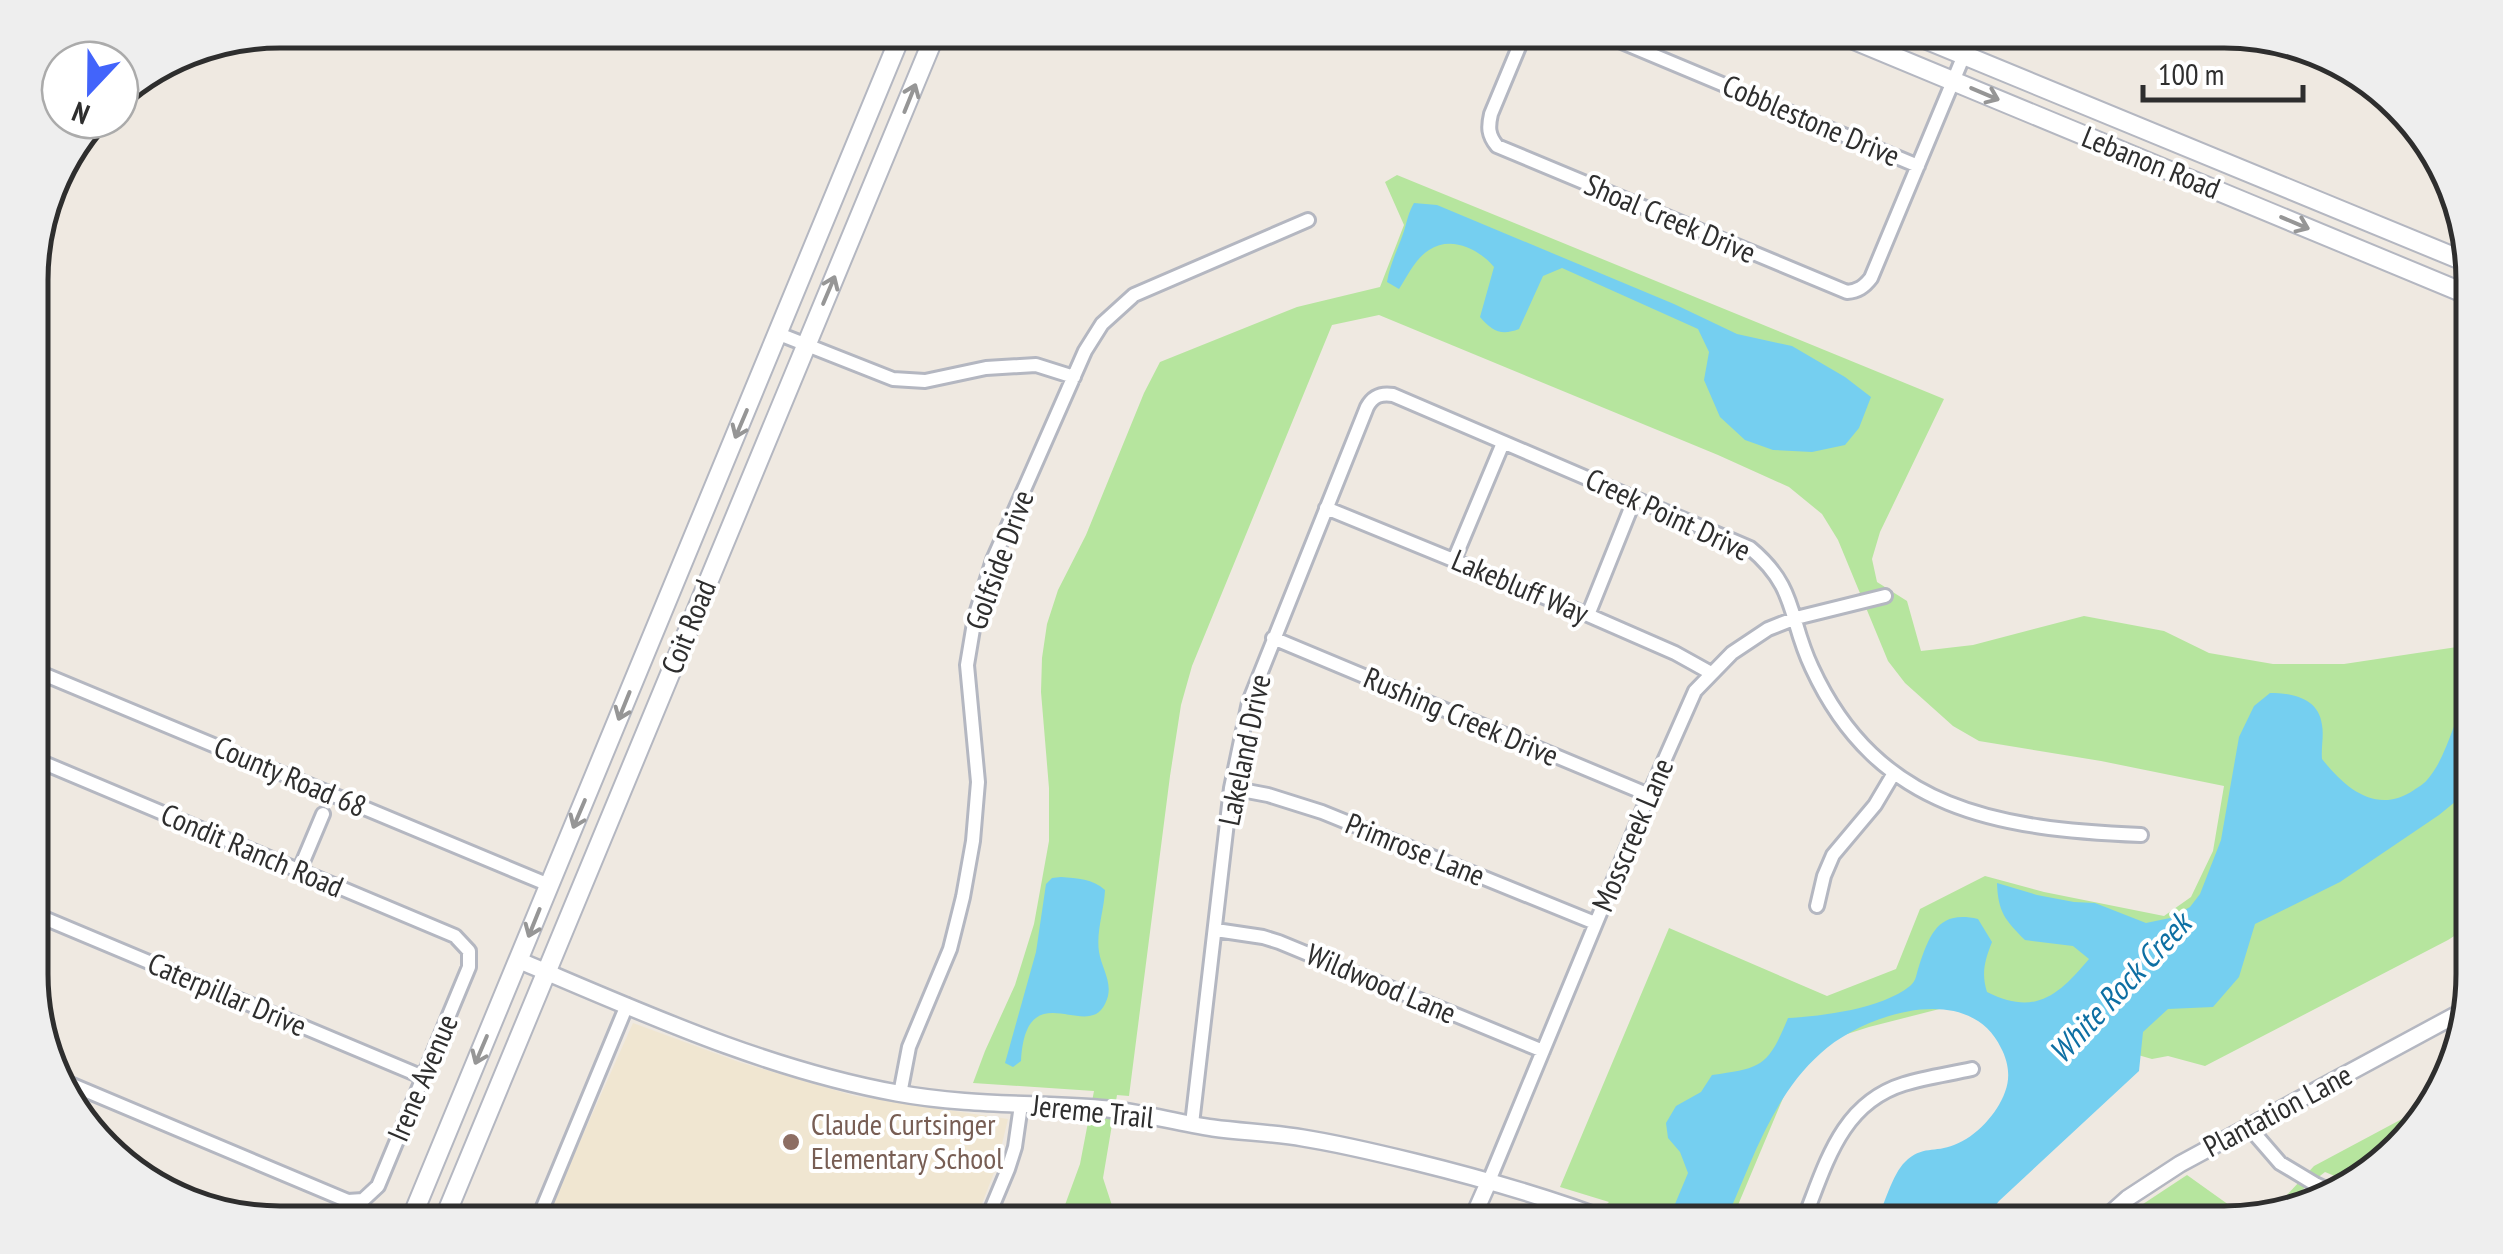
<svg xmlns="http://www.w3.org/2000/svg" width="2503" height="1254" font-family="'PT Sans Narrow',sans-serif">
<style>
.education{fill:#f0e6d1}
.green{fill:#b6e59e}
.water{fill:#75cff0}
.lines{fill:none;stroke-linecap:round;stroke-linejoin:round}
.minor-casing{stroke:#b4b7c1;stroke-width:18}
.tertiary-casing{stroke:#b4b7c1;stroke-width:20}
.secondary-casing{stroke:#b4b7c1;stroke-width:22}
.minor{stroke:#fff;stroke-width:12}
.tertiary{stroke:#fff;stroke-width:15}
.secondary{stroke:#fff;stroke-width:18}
.oneway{stroke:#969696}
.education-dot{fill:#8d6e63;stroke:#fff;stroke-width:4}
.labels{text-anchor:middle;stroke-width:8;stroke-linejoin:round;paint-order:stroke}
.street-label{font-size:30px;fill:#2e2e2e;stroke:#fff}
.education-label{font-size:30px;fill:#785e54;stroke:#fff;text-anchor:start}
.water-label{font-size:32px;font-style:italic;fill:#0d6fa3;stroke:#fff}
.rim{fill:none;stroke:#2e2e2e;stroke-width:5}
</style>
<rect width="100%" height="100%" fill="#efe9e1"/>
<path class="education" d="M633,1023l106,39 116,34 153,23 -11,46 -23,59h-431z"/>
<path class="green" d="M1397,175l547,224 -64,133 -8,27 5,23 30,19 14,50 52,-6 111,-29 80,15 45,22 64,11h71l113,-17 15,-4 1,281 -25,16 -243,126 -37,-10 -16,3 -193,-55 -90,23 -53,17 -27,40 -59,140h-69l-40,-16 -19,16h-15l22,-22 -49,-15 109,-259 158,68 69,-27 24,-60 65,-33 59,16 120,24 27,-19 22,-46 11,-65 -123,-25 -122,-20 -26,-15 -48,-43 -17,-22 -50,-121 -16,-26 -33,-27 -71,-32 -339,-140 -47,10 -140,341 -11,39 -11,71 -41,320 -12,-1 -14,83 15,46h-60l22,-60 14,-73 -121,-8 12,-32 30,-66 19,-61 15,-83v-53l-8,-96 1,-34 5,-34 11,-34 28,-55 58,-142 16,-31 137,-55 83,-20 24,-62 -19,-43z
M2430,1104l-67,78 -9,2 -29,-12 -23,18 -7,15 -25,8 44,-47z
M2187,1175l63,45 -11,3 -118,1 22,-20z"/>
<path class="water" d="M1414,203l23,2 237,99 63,30 55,12 53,31 26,20 -12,31 -14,17 -33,7 -39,-2 -28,-10 -25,-23 -16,-37 5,-28 -11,-23 -136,-61 -19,8 -24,53c-18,7 -27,2 -39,-12l14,-50c-15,-18 -43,-32 -65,-17 -13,8 -21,25 -30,39l-12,-7c3,-18 10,-31 16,-48 4,-12 5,-21 11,-31z
M2270,693c22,0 49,5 52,32 2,11 -1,23 0,34 24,30 55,56 92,31 3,-2 11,-7 13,-10 21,-24 25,-59 42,-85l3,1v92l-33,27 -99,67 -85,42 -16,53 -26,30 -45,2 -25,23 -4,39 -140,130 -18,23h-105c7,-17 17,-51 29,-62 17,-17 30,-9 49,-17 22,-8 43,-31 51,-53 6,-15 3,-31 -4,-44 -32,-68 -138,-34 -180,5 -50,44 -70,112 -97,171h-31l-23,-8 18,-43 -8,-21 -12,-14 -2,-15 10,-17 25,-14 11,-17c51,-7 56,-9 76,-57 35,-2 93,-9 122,-32 7,-6 6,-12 9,-20 11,-33 20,-56 59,-47l14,23c-7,18 -11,31 -5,50 48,24 71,4 102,-33l-16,-13 -48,-6c-20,-20 -27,-28 -28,-57l40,12 37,7 21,1 51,20 24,-5 20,-11 10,-13 21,-54 18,-103 15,-31z
M1061,877c16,1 32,2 44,13 -1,21 -9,41 -6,62 3,18 16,33 6,52 -18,38 -79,-32 -84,57l-8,6 -8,-4 31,-111 10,-68 6,-6z"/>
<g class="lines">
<defs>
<path id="minor" d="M1526,30l-35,84c-3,13 -3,21 6,32l350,146c11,-1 17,-5 24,-14l93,-223
M1593,30l325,136
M779,334l114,45 32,2 61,-13 50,-3 38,12
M1326,508l262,107 87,38 36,20
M1454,560l49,-117
M1588,615l47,-117
M1273,638l376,157
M31,669l518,216
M32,758l423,178 14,15v16l-91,219 -15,14 -15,1 -285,-120
M1231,788l37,7 54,17 273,111
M299,871l24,-57
M1817,906l7,-30 9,-21 42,-50 19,-32
M32,913l391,164
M1216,930l47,7 16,5 264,109
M900,1094l9,-47 41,-98 13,-52 10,-56 5,-59 -11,-117 8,-48 18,-57 92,-209 17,-27 32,-29 174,-75
M1192,1124l39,-336 18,-86 118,-295c6,-11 14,-14 26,-12l357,153c48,40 38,70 62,120 66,143 187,161 329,167
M2248,1126l32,37 35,21 17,8
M1489,1181l160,-386 46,-104 37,-38 36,-24 28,-11 89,-22
M536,1224l91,-219
M985,1224l23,-55 7,-22 6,-42
M1802,1224c23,-56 37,-120 102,-140 22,-7 46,-10 68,-15"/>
<path id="tertiary" d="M518,960c123,52 247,109 379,133 70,13 141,10 211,16 36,4 70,14 105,19 30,4 60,5 90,10 38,6 75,15 112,24 69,17 136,36 203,62
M1470,1224l19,-43
M2099,1224l29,-26 52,-34 285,-154"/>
<path id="secondary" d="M1830,30l641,266
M1903,30l568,234
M409,1224l494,-1194
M442,1224l495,-1194"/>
</defs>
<use href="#minor" class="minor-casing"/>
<use href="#tertiary" class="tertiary-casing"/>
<use href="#secondary" class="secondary-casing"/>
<use href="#minor" class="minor"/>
<use href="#tertiary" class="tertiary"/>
<use href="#secondary" class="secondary"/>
</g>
<defs><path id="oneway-shaft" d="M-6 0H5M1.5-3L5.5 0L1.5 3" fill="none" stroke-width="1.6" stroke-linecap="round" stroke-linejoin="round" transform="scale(2.5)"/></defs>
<g class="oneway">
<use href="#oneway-shaft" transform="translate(1985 94) rotate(23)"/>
<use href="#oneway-shaft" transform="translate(910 98) rotate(-68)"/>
<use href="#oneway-shaft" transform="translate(2295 223) rotate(23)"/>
<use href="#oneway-shaft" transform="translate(829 290) rotate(-67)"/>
<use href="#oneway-shaft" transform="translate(741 424) rotate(113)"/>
<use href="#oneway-shaft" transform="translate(624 706) rotate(112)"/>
<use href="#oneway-shaft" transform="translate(579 814) rotate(113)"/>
<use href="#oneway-shaft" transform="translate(534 923) rotate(112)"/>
<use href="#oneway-shaft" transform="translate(481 1050) rotate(113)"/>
</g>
<circle class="education-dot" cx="791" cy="1142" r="10"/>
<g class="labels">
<g class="street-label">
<text transform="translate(1811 121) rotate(23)" y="10">Cobblestone Drive</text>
<text transform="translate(2151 163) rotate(22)" y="10">Lebanon Road</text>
<text transform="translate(1670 219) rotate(23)" y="10">Shoal Creek Drive</text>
<text transform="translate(1668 515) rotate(25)" y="10">Creek Point Drive</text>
<text transform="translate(1000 560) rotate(-70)" y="10">Golfside Drive</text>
<text transform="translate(1520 587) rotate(23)" y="10">Lakebluff Way</text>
<text transform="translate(689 627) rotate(-68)" y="10">Coit Road</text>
<text transform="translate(1461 717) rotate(23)" y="10">Rushing Creek Drive</text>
<text transform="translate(1245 750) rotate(-78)" y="10">Lakeland Drive</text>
<text transform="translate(290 777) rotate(23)" y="10">County Road 68</text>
<text transform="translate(1633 835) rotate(-67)" y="10">Mosscreek Lane</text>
<text transform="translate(1415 850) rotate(22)" y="10">Primrose Lane</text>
<text transform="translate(252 851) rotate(23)" y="10">Condit Ranch Road</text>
<text transform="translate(1381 984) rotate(23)" y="10">Wildwood Lane</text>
<text transform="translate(227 995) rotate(23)" y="10">Caterpillar Drive</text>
<text transform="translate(423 1078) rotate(-67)" y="10">Irene Avenue</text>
<text transform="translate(2278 1111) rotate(-28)" y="10">Plantation Lane</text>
<text transform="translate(1093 1112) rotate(6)" y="10">Jereme Trail</text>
</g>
<g class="education-label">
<text x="811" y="1135">Claude Curtsinger<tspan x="811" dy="34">Elementary School</tspan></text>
</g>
<g class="water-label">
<text transform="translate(2120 988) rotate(-47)" y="11">White Rock Creek</text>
</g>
</g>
<path d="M0 0H2503V1254H0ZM280 48H2224A232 232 0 0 1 2456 280V974A232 232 0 0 1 2224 1206H280A232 232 0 0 1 48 974V280A232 232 0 0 1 280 48Z" fill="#eee" fill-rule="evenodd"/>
<path class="rim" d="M280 48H2224A232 232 0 0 1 2456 280V974A232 232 0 0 1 2224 1206H280A232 232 0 0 1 48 974V280A232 232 0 0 1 280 48Z"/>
<g transform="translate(90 90) rotate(202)"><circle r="48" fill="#ffffff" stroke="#ababab" stroke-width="2.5"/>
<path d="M0-8L18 38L0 25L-18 38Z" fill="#4264fb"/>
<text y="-15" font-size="28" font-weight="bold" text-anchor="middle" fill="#2e2e2e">N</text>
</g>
<path d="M2143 85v15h160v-15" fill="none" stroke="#2e2e2e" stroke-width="5"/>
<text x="2158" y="85" font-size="30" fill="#2e2e2e" stroke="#ffffff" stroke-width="8" paint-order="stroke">100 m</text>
</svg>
